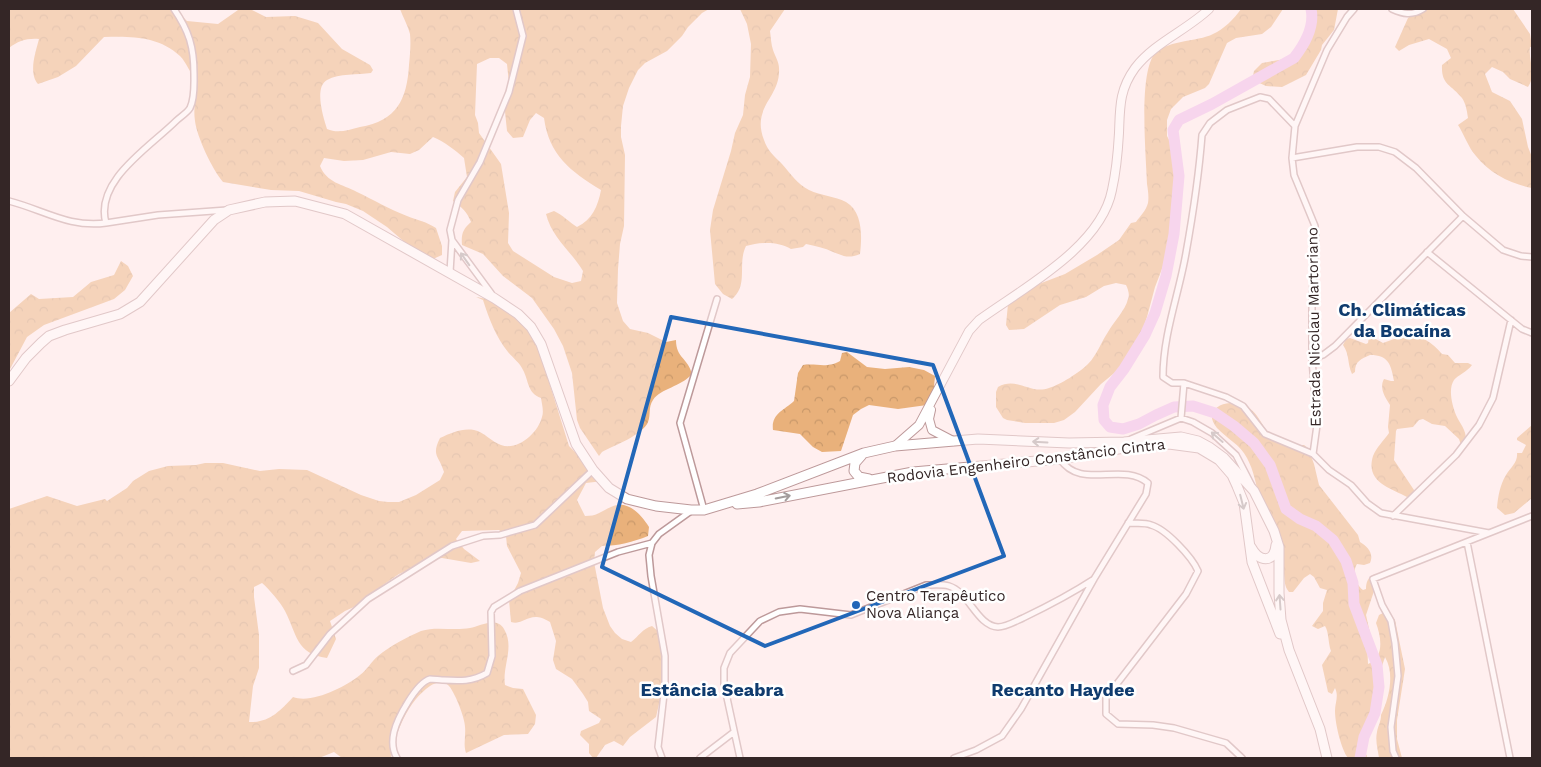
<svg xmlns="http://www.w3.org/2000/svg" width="1541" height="767" font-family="'Work Sans',sans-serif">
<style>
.forest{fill:url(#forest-crowns);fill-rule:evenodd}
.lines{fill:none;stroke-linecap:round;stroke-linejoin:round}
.river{stroke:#eeb5eb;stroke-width:11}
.minor-casing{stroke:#bd999a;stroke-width:8}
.secondary-casing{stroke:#bd999a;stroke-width:10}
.primary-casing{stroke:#bd999a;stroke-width:11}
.minor{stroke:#fff;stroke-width:5}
.secondary{stroke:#fff;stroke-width:8}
.primary{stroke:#fff;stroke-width:9}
.oneway{stroke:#a49d9d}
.marked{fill:none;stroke:#2267b8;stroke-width:4;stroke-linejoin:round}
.poi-dot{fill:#2267b8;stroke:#fff;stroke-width:2}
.labels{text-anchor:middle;stroke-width:5;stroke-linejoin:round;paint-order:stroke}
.street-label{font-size:15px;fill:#342626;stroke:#fff}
.poi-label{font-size:15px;fill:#342626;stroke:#fff;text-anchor:start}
.quarter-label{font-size:18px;font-weight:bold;fill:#0f3b6e;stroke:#fff}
</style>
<defs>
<pattern id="forest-crowns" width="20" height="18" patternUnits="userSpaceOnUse" patternTransform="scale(1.25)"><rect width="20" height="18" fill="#e9b17b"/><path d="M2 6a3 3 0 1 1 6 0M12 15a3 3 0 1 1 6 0" fill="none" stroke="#c8986a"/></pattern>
</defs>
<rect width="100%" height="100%" fill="#ffefef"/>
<path class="forest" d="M9,9h166l12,12 31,3 20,-14 7,-1h5l16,8 29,-1 23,7 24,26 28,16 3,5 -2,3c-13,2 -32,0 -44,7 -13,7 -4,37 0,49 11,5 21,1 33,-2 37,-6 47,-28 49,-62 1,-10 2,-21 1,-31 -2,-8 -7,-17 -10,-25h309l-7,4 -14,14 -6,9 -15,15 -22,12 -7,7 -9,18 -6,18 -2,20v11l4,18 -1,71 -4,18 -2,25 -1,34 6,18 7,8 18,4 18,9 10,-2c0,18 12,18 16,34 -11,13 -31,14 -39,26 -5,7 -2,15 -5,22 -5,13 -35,24 -46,30l-3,4 -19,-28 -3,-8 -5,-47 -9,-27 -9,-17 -22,-31 -29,-22 -20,-22 -21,-9c-1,-11 1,-16 9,-23 -4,-10 -9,-15 -18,-21l2,-9 12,-15 -3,-19c-9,-8 -19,-16 -31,-21l-14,13 -9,4 -19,-2 -28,8 -19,1 -20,-3 -4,8c7,17 22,18 37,26 17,8 32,17 50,24 10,4 20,6 29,12l6,18v9l-9,4 -25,-14 -21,-18 -24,-16 -17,-7 -10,-2 -37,-11 -28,-1 -48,-8c-11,-13 -26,-45 -28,-61 -2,-13 1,-27 3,-39 -8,-8 -11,-19 -18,-26 -21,-20 -50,-20 -76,-19l-28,29 -18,11 -20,7c-10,-11 -2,-33 1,-45 -12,-1 -21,2 -30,9zM490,58h9l8,6 2,20 -4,8 -1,10 3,29 6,7 10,-1 7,-17 6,-7 8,5c5,37 26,53 57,72 -3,16 -9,30 -24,37 -8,-5 -14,-12 -23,-16l-8,3c6,24 25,37 37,57l-2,10 -9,2 -18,-6 -41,-26 -5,-8 1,-30 -8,-49 -22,-31 -1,-10 -3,-8 2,-51z
M740,9h45l-15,22c1,7 1,13 3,19 2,6 6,12 6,18 2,30 -28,38 -15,72 3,10 11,17 18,24 9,10 15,20 27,26 12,6 26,6 37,12 17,10 16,35 14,52 -12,5 -16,2 -27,-2 -8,-4 -18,-6 -27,-8l-3,3 -12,2c-13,-8 -31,-7 -45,-3 -9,18 3,39 -14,53l-9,-5 -8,-10 -5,-54 3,-20 18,-59 4,-18 8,-18 2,-20 5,-18 1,-33 -4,-20z
M1241,9h42l-12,18 -9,7 -26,4 -9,5 -18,41 -4,4 -22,9 -12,12 -4,11v16l10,19 1,55 -10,34 -3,17 -10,26 -8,30 -9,26 -14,22 -23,19 -26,28 -11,8 -10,3h-29l-18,-3 -4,-2 -7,-11v-15l2,-5c19,-11 32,8 51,1 11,-3 31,-16 39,-24 9,-9 13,-22 20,-32 6,-11 17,-21 20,-33 2,-4 0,-10 -2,-14l-10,-2 -12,3 -18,11 -26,8 -36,24 -15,1 -3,-5 2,-21 23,-17 34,-13 32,-19 22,-15 12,-17 5,-1c4,-6 10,-11 12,-19 1,-6 0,-13 -1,-19 -1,-30 -8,-104 6,-128 10,-16 45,-14 60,-22 11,-5 21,-15 28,-25z
M1315,9h23l-4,21 -12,15 -1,5 -15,25 -24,12 -16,-1 -11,-5 -2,-5 1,-5 8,-8 29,-5 3,-4c10,-17 21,-24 21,-45z
M1418,9h95l17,25 2,13h-2c-2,14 7,26 -2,40l-18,-8 -7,-7 -11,-5 -7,7 7,18 18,9 12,18 6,28 4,10v31c-21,-4 -43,-15 -56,-32 -8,-9 -12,-22 -18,-31l10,-7c-1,-7 -2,-14 -6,-20 -11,-14 -21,-13 -20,-33l9,-7 -4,-9 -18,-10 -20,6 -10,6 -4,-4 13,-29z
M121,261l7,5 5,10 -8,14 -11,9 -70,26 -17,12 -18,34v-58l22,-19 8,5 34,-2 18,-15 23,-7z
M476,297l17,3 8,5 22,19 13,16 33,106 6,6 9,5 19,24 -17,2 -9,17 8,16c13,0 14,-4 26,-9 16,-8 30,7 38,20l-1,9c-15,6 -30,10 -46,10l-7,6 -1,10 9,46 7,18 5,7 7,6 9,3c8,-6 11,-13 21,-16l7,6 8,27 2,10 -1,9 -9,26 -3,13 -26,20 -7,9 -9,-5 -9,4 -9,13h-3l-4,-5v-9l-9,-9 1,-4 18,-8 2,-4 -12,-8 -1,-9 -5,-8 -11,-15 -16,-10 -3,-9 3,-19 -6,-19c-21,-13 -25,4 -39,0l-2,-22 9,-17 3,-10 -14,-27 -1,-10 -7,-6 -37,1 -6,8 8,10 16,12 -9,2 -29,-5 -9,1 -34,15 -16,11 -5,7 -15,11 -18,8 -15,10 6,18 -9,19c-31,-4 -30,-24 -42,-47 -4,-8 -16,-22 -23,-28l-8,4v10l5,38v33l-6,18 -4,36c20,1 31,-11 44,-25 19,7 52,-10 67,-22 7,-5 11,-13 18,-19 12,-10 29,-19 43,-25 15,-5 32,0 49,-3 10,-2 27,-12 34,1 11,18 -2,37 1,56l8,3 10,1 13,26 -1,9 -7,10 -24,1 -38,18c-3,-9 0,-17 -1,-26 0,-9 -11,-37 -17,-42 -6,-5 -13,-2 -18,1 -22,15 -35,47 -39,72h-49l-8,-6 -15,6h-310v-249l38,-13 30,10 28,-7 2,2 20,-13 6,-7 16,-10 19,-5 28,-1 9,-2h18l37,8 19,-2 28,1 54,25 18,6 9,1h11l17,-7 24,-15 4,-8c-5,-17 -13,-16 -4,-34 11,-5 22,-10 34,-8 10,2 18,12 27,15 17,6 37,-12 41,-28 2,-6 0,-12 -1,-19 -14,-5 -12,-17 -18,-28 -3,-7 -10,-12 -15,-18 -12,-15 -19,-33 -25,-52z
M1405,335c16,0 27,7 37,19l6,1 7,8h13l4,2c-5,7 -14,10 -18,15 -6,9 -2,25 2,35 4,9 10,14 10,25l-5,5 -2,-6 -14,-13 -13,-2 -9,-5 -4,1 -6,7 -16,2 -1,2 -2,29 22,33 -9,4c-17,-9 -42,-15 -34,-41 3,-8 11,-16 16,-23l-1,-6 2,-22c-5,-8 -11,-17 -6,-26l7,2h3c-3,-16 -5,-26 -24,-26 -9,4 -15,6 -15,17l-3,2c-5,-11 -2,-19 -9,-29l3,-6 4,-1 16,6 2,-1 1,-6 5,1 9,5z
M847,352l20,15 18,2 24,-2 15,3 11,6 -2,22 -6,7 -29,4 -29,-4 -8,4 -8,6 -12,36 -19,1 -9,-5 -13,-13 -27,-4c-2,-16 10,-19 21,-29l4,-28 5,-8c15,-2 22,4 37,-4l2,-8z
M1230,403c33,0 28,29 50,40 6,3 17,2 24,2l4,3 6,16 5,21 39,50 2,7c8,5 14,11 10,21l-6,2 -7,-1c-5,8 -2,20 6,26l3,-1c0,-7 2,-12 9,-15l1,1 -2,16 -8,24 4,18 -3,9 1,22c17,-6 13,-28 8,-41l3,-8 6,-3 6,3 4,5 10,49 -8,51v19l5,19h-23c-1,-8 -4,-17 -2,-26 1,-6 4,-10 4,-17 8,-16 14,-41 4,-58l-6,18 -2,28 -4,9 -2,11 -5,10 -3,16 4,7 -1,2h-18c-7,-9 -13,-35 -13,-47 0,-8 4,-15 0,-23l-3,6 -4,-2 -6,-27 9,-14c-3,-8 -2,-19 -6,-25l-7,3 -6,-3 11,-15v-8l4,-13 -7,-2 -6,-11 -4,-3 -6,4 -11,14h-4c-5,-6 -4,-11 -5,-18 -1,-5 -5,-9 -6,-14 -1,-8 0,-16 -1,-24 -2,-13 -14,-25 -18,-38 -3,-14 -5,-27 -12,-40 -7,-14 -20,-19 -30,-30 -12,-14 -1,-24 13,-25z
M1532,425v73l-18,15 -9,2 -8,-7c1,-12 3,-23 9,-33 5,-8 12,-13 11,-22h5l4,-8 -9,-5v-2z"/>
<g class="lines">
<path class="river" d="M1311,9c4,18 -6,35 -17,49l-82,46 -33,16 -6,10 6,46 -5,58 -8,42 -11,37 -10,22 -21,34 -14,18 -7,18 1,15 6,7 13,2 16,-5 17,-9 18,-8 19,-1 22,7 19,13 20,17 16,22 16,44 14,10 16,7 17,14 13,21 7,22 1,21 23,61 2,22 -4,26 -11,24 -4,21"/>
<defs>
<path id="minor" d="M174,9c15,22 20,38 20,65 0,10 1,24 -4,34 -3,5 -10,9 -14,13 -26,26 -82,60 -70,102l52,-8 69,-5
M1392,9c11,5 20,7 31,0
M1292,158l65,-11h22l16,5 21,16 47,48 40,34 18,6 11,1
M9,201c35,9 60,27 97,22
M452,240l-2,-10 8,-30 22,-38 29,-70 14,-56 -7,-27
M1427,252l95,77 10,4
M450,272l2,-32 39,53
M1312,359l11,-4 12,-9 128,-130
M1184,383h-12l-9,-6c0,-43 16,-83 23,-124 7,-39 13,-79 16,-118l8,-12 17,-13 33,-13 9,2 26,27
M1181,418l3,-35 42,14 17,9 22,28 48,20 16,16 22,15 16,18 14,10 108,20
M1131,439l50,-21 12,4 19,11 24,22 16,31
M1313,454l4,-29 -5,-66v-62l4,-54 -1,-17 -21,-51 -2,-17 3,-32 32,-76 20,-33 7,-8
M704,510l-24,-87 37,-124
M1393,516l63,-61 23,-30 14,-27 18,-78
M1128,523c7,1 16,-1 23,2 15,4 41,32 47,46l-12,23 -80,104v16l12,10 35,1 21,3 52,15 16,15
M1467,542l43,216
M293,671l13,-6 24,-31 38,-35 84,-53 31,-10 17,-1 35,-10 58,-55
M397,758c-5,-8 -5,-17 -3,-26 3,-13 22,-49 36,-53 4,0 9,1 12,1 17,1 30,2 45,-7l5,-17 -1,-44 3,-5 26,-16 98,-39 34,-9
M662,758l-4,-11 7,-62v-29l-14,-80 -2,-21 3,-12 7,-9 32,-23
M700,758l34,-26
M740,758l-16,-74v-16l6,-15 30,-32 19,-9 21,-3 51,6 75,-30c7,0 16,-1 23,1 20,6 28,40 49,41 8,0 18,-6 25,-9 25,-12 48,-24 71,-39
M954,758l22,-8 26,-14 19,-27 73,-130 52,-85 2,-11c-26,-22 -67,8 -88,-24
M1396,758l-3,-7 -2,-24 7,-51 -3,-33 -4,-22 -9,-16 -9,-26 159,-63"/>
<path id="secondary" d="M931,410l-2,9 3,11 21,11
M895,446l24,-21 50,-94 10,-11c44,-32 122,-73 133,-130 4,-18 6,-39 7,-57 1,-25 0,-43 16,-65 19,-25 52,-38 74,-59"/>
<path id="primary" d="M9,381l17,-23 15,-15 8,-7 16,-6 55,-16 20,-12 74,-82 15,-10 36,-8 30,-1 50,13 149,84 24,16 13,13 10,17 35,100 17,26 16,18 18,11 29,7 35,4h13l53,-16 107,-41 31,-7 83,-7 91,4 55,-1 57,-5 17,4 11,6 15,11 30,33 20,40 5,16v46l2,27 8,30 31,79 7,29
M862,455l-7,8 -1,8 5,6 10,2
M737,504l22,-2 154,-30 147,-13 64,-11 45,-4 30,4 20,12 13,15 5,11 7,17 8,59 28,72
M1251,547c8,15 23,17 25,-2"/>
</defs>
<use href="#minor" class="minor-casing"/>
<use href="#secondary" class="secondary-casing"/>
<use href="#primary" class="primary-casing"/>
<use href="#minor" class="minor"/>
<use href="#secondary" class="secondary"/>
<use href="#primary" class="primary"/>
</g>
<defs><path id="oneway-shaft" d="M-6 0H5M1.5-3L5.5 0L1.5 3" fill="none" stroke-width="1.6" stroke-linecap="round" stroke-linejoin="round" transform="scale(1.25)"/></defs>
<g class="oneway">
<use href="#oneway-shaft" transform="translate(465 259) rotate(-125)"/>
<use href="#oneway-shaft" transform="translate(1217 437) rotate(-139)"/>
<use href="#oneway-shaft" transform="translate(1040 442) rotate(-177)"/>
<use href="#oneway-shaft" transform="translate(783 497) rotate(-11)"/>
<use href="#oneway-shaft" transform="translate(1242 502) rotate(76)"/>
<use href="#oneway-shaft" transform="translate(1280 602) rotate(-94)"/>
</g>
<path d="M0 0H1541V767H0ZM671,317l262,48 71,191 -239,90 -163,-79z" fill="#ffefef" fill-opacity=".55" fill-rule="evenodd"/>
<path class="marked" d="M671,317l262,48 71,191 -239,90 -163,-79z"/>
<circle class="poi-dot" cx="856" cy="605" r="5"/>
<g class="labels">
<g class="street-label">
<text transform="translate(1314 327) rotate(-91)" y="5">Estrada Nicolau Martoriano</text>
<text transform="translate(1026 461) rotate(-7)" y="5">Rodovia Engenheiro Constâncio Cintra</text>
</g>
<g class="poi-label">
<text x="866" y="601">Centro Terapêutico<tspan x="866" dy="17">Nova Aliança</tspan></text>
</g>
<g class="quarter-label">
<text x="1402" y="316">Ch. Climáticas<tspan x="1402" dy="21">da Bocaína</tspan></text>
<text x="712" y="696">Estância Seabra</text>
<text x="1063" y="696">Recanto Haydee</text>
</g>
</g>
<rect width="1541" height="767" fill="none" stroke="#342626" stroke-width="20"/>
</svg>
